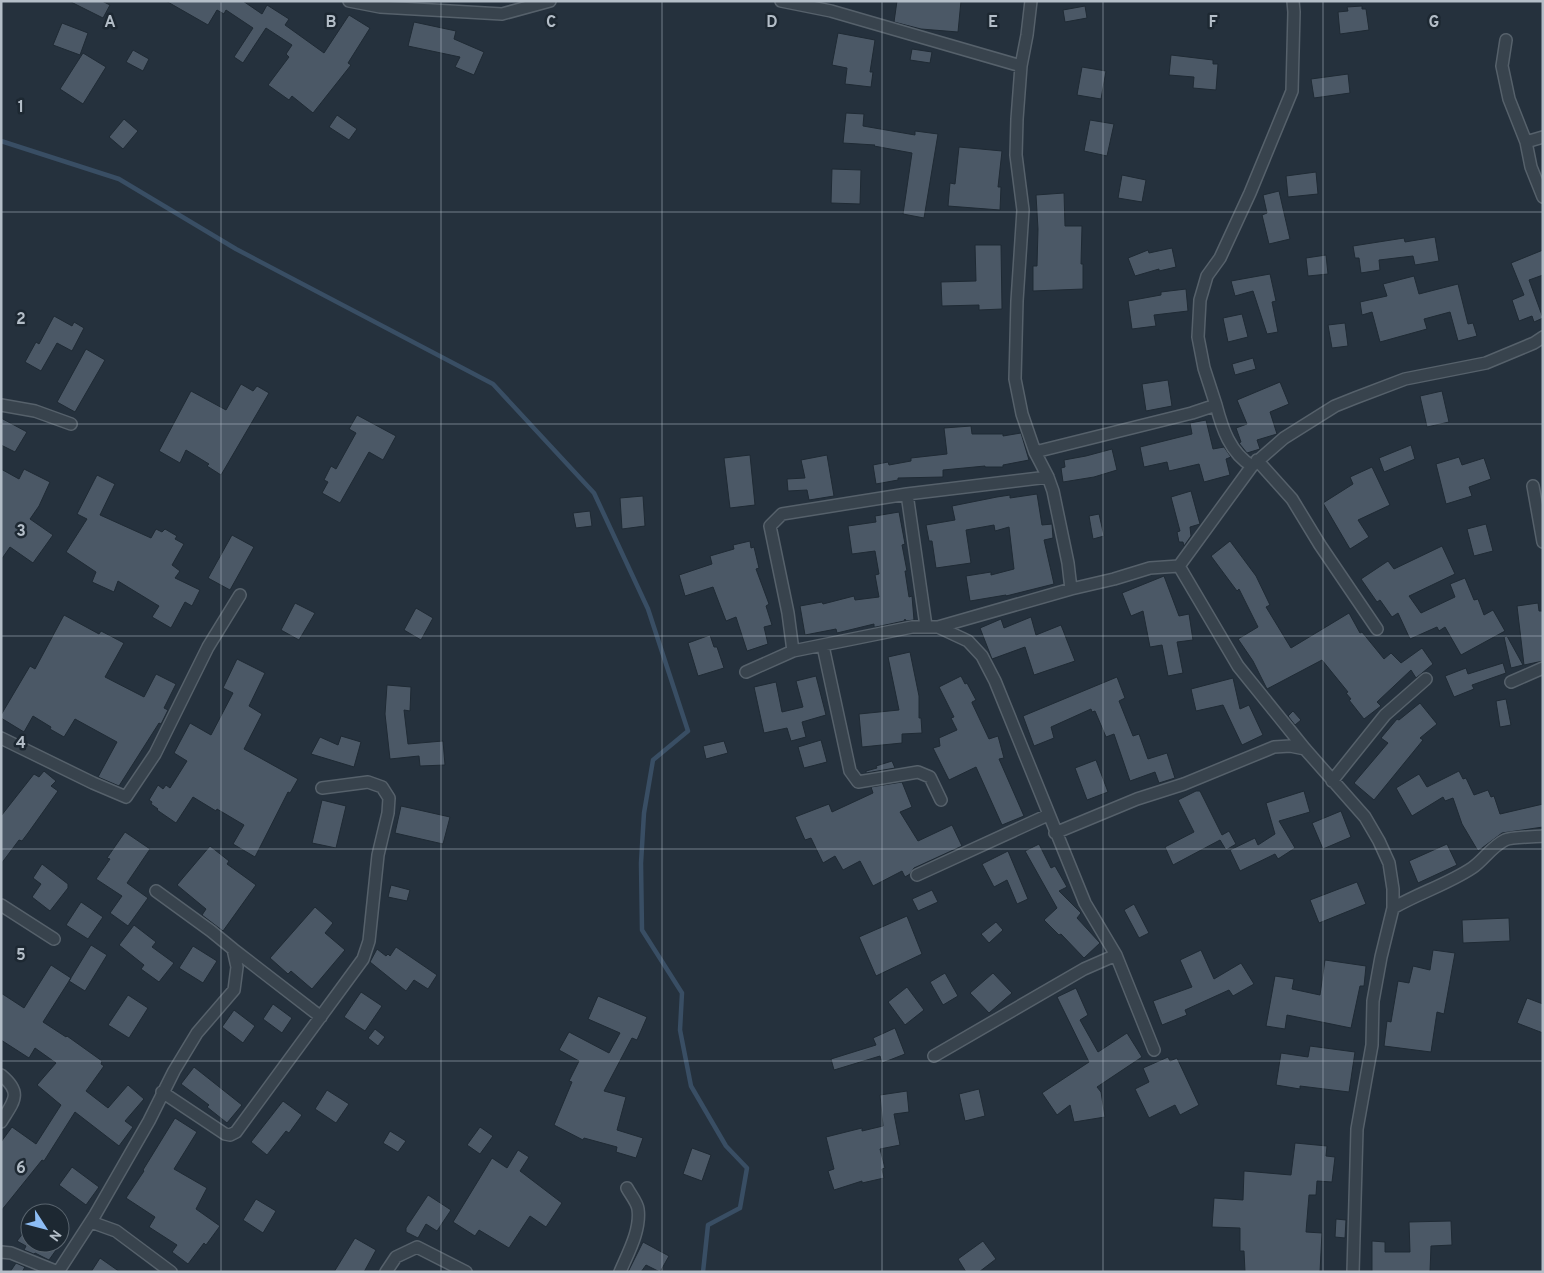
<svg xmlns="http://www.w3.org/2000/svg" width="1544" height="1273" font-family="Overpass,sans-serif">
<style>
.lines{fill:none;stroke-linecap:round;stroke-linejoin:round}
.stream{stroke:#394e64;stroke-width:4.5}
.building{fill:#4b5866;stroke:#1f2a34}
.minor-casing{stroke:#56616b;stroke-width:14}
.minor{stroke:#38434d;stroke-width:11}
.grid{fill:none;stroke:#b4bec8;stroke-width:1;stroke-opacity:0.55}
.grid-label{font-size:16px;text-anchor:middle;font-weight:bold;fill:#b4bec8;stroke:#1d2832;stroke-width:5;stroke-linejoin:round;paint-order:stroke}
</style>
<rect width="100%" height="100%" fill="#25313d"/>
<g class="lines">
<path class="stream" d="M1,141l118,38 117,70 257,135 101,109 54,116 40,122 -35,29 -9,53 -3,50 1,67 40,63 -2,37 11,56 35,60 21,22 -7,40 -32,17 -5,47"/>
</g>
<path class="building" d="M69,1h33l8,4 -7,13z
M166,1h77l19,13 5,-9 22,14 -4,6 39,28 25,-38 21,13 -22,35 3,2 -38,48 -21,-17 -3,4 -21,-15 21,-28 -3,-3 6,-9 -26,-17 -23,35 -9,-6 19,-29 -27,-18 -2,4 -7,-4 -9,15z
M897,1h64l-3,31 -37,-3 -27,-7z
M1085,6l2,12 -22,4 -2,-12z
M1362,6v3h4l3,21 -29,4 -2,-22 10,-1 -1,-4z
M414,22l42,9 -2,8 30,13 -10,23 -19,-8 5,-10 -52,-11z
M62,23l26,10 -8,22 -27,-10z
M838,33l37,7 -5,32h3l-2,15 -26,-3 2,-16 -15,-3z
M912,49l20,3 -2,11 -20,-3z
M133,50l16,9 -6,12 -17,-9z
M83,53l23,14 -23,37 -23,-15z
M1171,55l42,5v4h5l-2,26 -23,-2 1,-11 -25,-2z
M1082,67l24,4 -5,28 -24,-4z
M1348,74l2,19 -36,5 -3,-19z
M846,113l18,1 -1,12 52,9v-4l23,3 -14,84 -21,-4 9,-61 -38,-7 1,-1 -32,-2z
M337,115l20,14 -8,11 -20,-13z
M124,119l14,12 -15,18 -14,-12z
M1090,120l24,4 -7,32 -23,-5z
M959,147l43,4 -4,36h3l-1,23 -52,-4 2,-23 5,1z
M832,169l29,1 -1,34 -29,-1z
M1316,172l2,22 -30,3 -2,-21z
M1122,175l24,5 -4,22 -24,-4z
M1279,191l11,48 -21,5 -7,-29 5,-2 -4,-18z
M1064,193l1,33h17l-1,38h2v25l-50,2v-25h4l1,-37 -2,-34z
M1435,237l4,24 -24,4 -2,-9 -34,4 1,10 -19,3 -2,-15h-4l-2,-12 51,-8 1,4z
M975,245h26l1,64 -23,1v-5l-37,1 -1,-24 35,-1z
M1172,248l4,19 -17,4v-2l-24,7 -7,-18 20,-8 1,3z
M1543,250v25l-14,5 14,38 -9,4 -2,-6 -13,5 -7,-21 12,-5 -13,-32z
M1326,255l2,19 -20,2 -2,-18z
M1270,274l6,27 -4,1 6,30 -11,2 -14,-43 -18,5 -4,-15z
M1414,276l5,18 39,-10 10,40 5,-1 4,13 -19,5 -8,-29 -26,7 3,10 -47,13 -8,-30 -10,3 -2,-13 27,-6 -4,-12z
M1186,289l2,22 -34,4 2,11 -24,3 -4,-28 33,-6v-3z
M1242,314l6,23 -20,5 -5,-24z
M54,316l18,10 2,-4 10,6 -12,23 -15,-8 -16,28 -16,-9 11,-20 3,2z
M1345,323l3,23 -16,2 -4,-23z
M86,349l19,11 -30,52 -18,-10z
M1253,358l3,11 -21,6 -3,-11z
M1168,380l4,26 -26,5 -4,-27z
M1280,382l9,22 -19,8 7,22 -20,6 3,9 -13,4 -8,-10 2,-1 -5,-14 11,-4 -10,-24z
M241,384l12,7 4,-5 12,7 -48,82 -14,-9 2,-2 -23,-14 -6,13 -21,-12 32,-60 35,19z
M1442,391l7,31 -22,5 -7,-31z
M357,415l39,21 -13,24 -14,-8 -29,51 -18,-10 6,-11 -4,-2 7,-14 5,3 20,-36 -7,-4z
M1,418l26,14 -12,20 -14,-7z
M1206,420l7,29 11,-2 7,10 -5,2 4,16 -26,7 -5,-18 -30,7 -2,-9 -23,5 -4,-20 52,-13 -2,-11z
M971,426l1,8h31v2l18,-3 8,27 -26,5v2h-18v-1l-42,4v7l-45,1v2l-22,4 -3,-19 15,-3 1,3 22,-4v-3l36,-4 -3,-26z
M1411,445l4,14 -31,13 -5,-14z
M1112,449l5,21 -23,7 -31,5 -2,-14 4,-1 -1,-7 22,-4z
M750,455l5,50 -25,3 -6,-50z
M827,455l7,41 -25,4 -2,-10 -19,1 -1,-12 18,-1 -4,-18z
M1459,457l3,8 22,-7 7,21 -22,8 3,9 -26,8 -10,-40z
M1372,467l18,38 -32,15 11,17 -19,12 -27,-46 30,-19 -3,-7z
M1,469l18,10 5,-10 26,13 -11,24 -9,13 23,16 -20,28 -23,-16 -9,13z
M97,475l18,9 -15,31 51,23 5,-9 6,3 3,-3 12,7 -2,3 9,5 -12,21 8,6 -5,7 25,12 -8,16 -7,-4 -14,26 -19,-11 7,-11 -41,-25 -4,11 -22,-10 4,-10 -30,-20 21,-33 -10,-5z
M1191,491l9,33 -10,3 1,9 -7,10 -1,-4h-4l-2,-10 3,-1 -9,-34z
M1037,494l5,31 10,-1 1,14 -9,2 10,44 -48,12v-1l-36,6 -4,-25 25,-4v3l23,-6 -5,-42 -14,4 -1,-6 -28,5 5,33 -35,5 -4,-27h-3l-3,-16 29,-5 -3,-14 45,-9 13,-2v3z
M643,496l2,30 -23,3 -2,-31z
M590,511l2,15 -16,2 -3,-15z
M899,512l6,32 -3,1 5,26h-2l4,26 3,-1 2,24 -8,1 -1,-2 -1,2 -28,6h-2v-3l-37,9 -1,-4 -31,6 -5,-29 22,-4 1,2 31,-8 1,4 24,-3 -4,-22 4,-1 -4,-23 -23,3 -4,-28 28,-4 -1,-6z
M1099,514l5,22 -11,3 -4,-23z
M1486,524l7,27 -19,5 -7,-27z
M232,535l22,12 -24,43 -22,-12z
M750,541l1,7 3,-1 5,21 -3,1 13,35 -3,2 6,19 -8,2 4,17 -21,7 -11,-34 -10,4 -13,-34 -28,9 -6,-21 33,-11 -2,-8 24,-7 -1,-4z
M1230,541l26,35 14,29 -4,2 25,41 58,-35 11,20 2,-1 22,27 7,-6 10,10 21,-15 11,16 -17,14 -5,-8 -34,32 4,4 -17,13 -15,-19 2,-1 -5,-6 2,-1 -26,-32 -55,29 -14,-28 -15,-22 20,-12 -19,-38 -2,2 -26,-35z
M1442,546l13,28 -46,22 12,17 34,-16 -5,-13 15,-6 9,22 4,-1 6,16 9,-5 12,21 -44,24 -16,-28 -6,4 -2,-4 -27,12 -12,-26 -6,4 -12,-17 -3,2 -16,-23 27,-18 6,8z
M1164,576l15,40 10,-2 4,26 -16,2 6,31 -15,3 -6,-31 -12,2 -7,-36 -12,5 -9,-23z
M295,603l20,10 -16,27 -18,-10z
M1538,603l1,8h4v50l-19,4 -7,-59z
M416,608l17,10 -12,22 -17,-10z
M64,615l35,19 2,-3 23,12 -19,34 39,20 12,-23 20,10 -12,24 4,2 -7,14 -2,-1 -40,63 -21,-9 19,-35 -42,-23 -11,18 -14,-8 1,-2 -18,-11 -9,16 -23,-14v-3l29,-49 5,3z
M1031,617l5,18 25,-10 14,36 -41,14 -9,-28 -33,12 -12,-31 21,-9 3,9z
M710,635l4,12h3l7,21 -26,8 -10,-33z
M1507,636l16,29 -12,3 -7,-31z
M910,652l9,44v22h2l1,15 -20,1v9l-40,4 -3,-33 40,-4 -11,-53z
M237,659l28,14 -16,33 13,8 -18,35 54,30 -8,14 -2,-1 -33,65 -22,-13 11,-19 -27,-16 -1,2 -23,-14 -17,26 -19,-13 1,-1 -7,-5 1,-2 -3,-2 9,-15 5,4 3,-4 4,3 17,-27 -13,-8 16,-30 21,12 22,-42 -10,-5z
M1503,663l3,10 -34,12 2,4 -20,8 -9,-21 21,-8 2,6z
M816,676l10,39 -24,7 4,15 -15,4 -4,-13 -23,5 -10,-46 22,-5 6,30 21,-5 -7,-26z
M961,676l4,8 2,-1 9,17 -4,2v1l17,36 9,-3 6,22 -5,1 25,57 -22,9 -26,-58 -27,13 -16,-32 7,-2 -1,-8 18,-8 -6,-12 3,-1 -15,-30z
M1117,677l8,21 -6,3 14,35 6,-2 9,25 19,-6 8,25 -16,5 -4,-11 -25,9 -16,-47 -8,3 -11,-26 -3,1 -1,-3 -40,18 3,11 -20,8 -11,-30z
M1233,678l7,31 9,-4 14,30 -21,10 -19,-40 -27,6 -5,-22z
M387,685l24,2 -1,24 -6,-1 4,34 35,-3 2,24 -25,1 -1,-10 -29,3 -5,-45z
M1506,699l5,26 -11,2 -4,-26z
M1420,703l17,21 -17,14 3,2 -49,60 -20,-17 34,-40 -7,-5 16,-19 2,1z
M1293,711l8,9 -6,5 -7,-9z
M341,736l20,6 -7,25 -43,-13 9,-17 18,8z
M821,740l6,22 -23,6 -6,-21z
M724,741l4,12 -22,6 -3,-13z
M1096,760l12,32 -21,8 -12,-32z
M892,761l3,7 -29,5v-2l11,-3 -1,-2z
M44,771l12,10 -5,5 7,5 -30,42 -6,8 -3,-1 -18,24v-48l33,-42 5,3z
M1459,771l4,8 3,-1 8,17 14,-5 3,7 3,-1 6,18 43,-10v23l-41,6 -24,18 -16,-27 -9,-26 -8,3 -2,-4 -31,19 -16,-28 23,-14 8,13z
M902,782l10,25 -12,5 18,29 34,-16 10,21 -48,22 -4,6 -5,3 -3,-6 -29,15 -13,-25 -17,9 -8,-14 -12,7 -12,-25 -6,2 -10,-23 34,-13 3,8 41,-19 -2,-6z
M1196,791h4l22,44 7,-4 7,13 -10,6 -6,-10 -47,25 -8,-18 29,-15 -16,-32z
M1304,791l6,21 -31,9 16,27 -17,11 -3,-5 -35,17 -10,-21 25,-12 3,7 17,-11 -9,-31z
M322,800l24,6 -10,42 -24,-5z
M401,806l49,11 -7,27 -48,-11z
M1341,811l10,26 -28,12 -11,-26z
M125,832l25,17 -23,34 21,15 -20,28 -18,-13 12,-17 -26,-17 14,-20 -3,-1z
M1039,844l12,24 4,-2 12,21 -8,4 22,22 -4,5 23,25 -16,15 -23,-24 -2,1 -15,-15 13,-12 -32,-57z
M1447,844l10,21 -39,18 -9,-22z
M210,846l19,15 -2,3 29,21 -33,46 -21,-16 4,-6 -29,-24z
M1008,851l20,48 -11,5 -10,-24 -13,7 -12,-23z
M42,864l26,20v4l-18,23 -18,-14 9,-13 -8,-6z
M1357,882l9,22 -47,19 -9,-23z
M391,885l19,5 -3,11 -19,-4z
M932,890l6,12 -20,9 -6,-12z
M81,902l22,15 -15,22 -22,-14z
M1134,904l15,29 -10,5 -15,-28z
M315,907l18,16 -8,10 20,17 -33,39 -21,-18 -3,3 -18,-16z
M907,916l15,38 -46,22 -17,-39z
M1509,918l1,23 -47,2 -1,-23z
M996,922l7,8 -14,13 -8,-9z
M134,925l22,17 -4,5 22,16 -15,19 -18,-13 3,-4 -25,-20z
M91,945l16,10 -22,36 -16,-10z
M193,946l24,15 -14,22 -24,-15z
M396,947l41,28 -9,14 -14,-9 -8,11 -36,-29 7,-13 9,7 2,-2 2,2z
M1201,950l13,29 27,-16 13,21 -21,12 -4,-6 -44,20 2,5 -25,10 -9,-24 39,-14 -12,-27z
M1433,950l22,3 -11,61 -7,-2 -6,40 -47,-6 3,-25 4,1 7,-41 11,2 4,-17 17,4z
M1325,960l41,6 -2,20h-4l-9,42 -64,-13 -2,14 -19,-3 9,-50 19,3 -2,10 28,6z
M51,965l20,13 -28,44 23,15 1,-1 35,25 -1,3 3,2 -18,25 22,17 20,-23 16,14 -19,22 8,6 -14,19 -44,-34 -31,49 -2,-1 -41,51v-69l11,-15 24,17 25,-39 -24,-20 19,-22 -21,-15 -6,10 -28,-18v-47l23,15z
M945,973l13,23 -15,9 -13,-23z
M993,973l19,20 -23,20 -19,-20z
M907,987l17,23 -19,15 -17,-23z
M1076,988l12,27 -8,5 18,32 29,-19 15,24 -45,30 4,5 4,25 -31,5 -4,-17 -13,10 -15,-22 47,-31 -32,-65z
M361,992l21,14 -17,25 -21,-14z
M128,995l20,13 -19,30 -21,-13z
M598,996l49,21 -10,23 -5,-2 -28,53 22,6 -9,33 26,8 -7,20 -20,-6 1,-5 -33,-9 -1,2 -29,-15 18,-43 -3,-1 10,-20 -20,-11 10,-18 40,21 11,-20 -32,-14z
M1527,998l16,6v29l-26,-10z
M273,1004l19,14 -10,15 -19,-14z
M234,1010l21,16 -12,17 -21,-16z
M895,1028l10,26 -23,9 -2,-7 -46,14 -3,-11 45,-14 -3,-7z
M375,1029l10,8 -7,9 -10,-8z
M1310,1046l45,6 -6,40 -49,-6v3l-24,-4 5,-32 27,4z
M1168,1057l2,4 7,-3 22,47 -19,10 -5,-10 -26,13 -14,-29 14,-7 -6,-14z
M194,1067l48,38 -15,18 -20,-16 2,-2 -28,-21z
M979,1089l6,27 -20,5 -6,-27z
M327,1090l22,14 -13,19 -21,-14z
M907,1091l2,21 -15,2 6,31 -20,4 5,19 -3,1 2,9 -22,5v-2l-28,9 -6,-19 6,-2 -8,-32 36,-9v3l21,-5 -3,-31z
M283,1101l19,14 -13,18 -3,-2 -19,24 -16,-13z
M175,1118l22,14 -23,37 33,19 -11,21 24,17 -14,19 -2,-2 -16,21 -16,-12 5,-7 -28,-18 6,-10 -29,-19 18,-27 -1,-1z
M480,1127l13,9 -13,18 -13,-9z
M390,1131l16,10 -8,11 -15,-9z
M1295,1143l32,3 -1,10 9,1 -3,25 -15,-1 -1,14h-7l-3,37 16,1 -2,39h-75l-1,-21h-4v-23l-28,-1 2,-29 29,2 1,-29 47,4z
M692,1148l19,7 -9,26 -19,-7z
M518,1150l11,7 -9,14 42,32 -16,24 -16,-11 -21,32 -30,-18 -4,6 -22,-14 39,-64 15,10z
M72,1167l27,20 -13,18 -27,-20z
M428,1195l23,15 -14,21 -11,-7 -8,14 -12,-6v-4z
M256,1199l20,12 -13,22 -20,-13z
M1336,1219l10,1 -1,18 -10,-1z
M1451,1221l1,24 -21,1 -1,26h-58v-31l13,1v10h25l-1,-30z
M30,1224v19h31l-12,17 -14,-7 -1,1 -10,-4 2,-4 -9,-5z
M355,1238l21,12 -12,22h-30z
M983,1241l13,18 -17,13h-13l-8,-13z
M643,1242l26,14 -9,16 -14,-7 -5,7h-13z
M100,1258l20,14h-29z
M16,1263l9,4 -3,5h-12z"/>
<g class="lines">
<defs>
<path id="minor" d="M349,1l31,6 122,7 48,-13
M781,1l50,10 190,55
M1506,40l-4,26 7,33 17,43
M1543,137l-17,5 5,25 12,30
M1,405l34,6 36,13
M1216,405c6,23 14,48 36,61
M1035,452l157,-39 24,-8 -12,-37 -6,-31 2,-37 7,-24 13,-18 30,-65 42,-102 2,-79 -1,-11
M1257,460l35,39 28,46 57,84
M1533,486l10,56
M907,494l19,132
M1179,566l59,100 67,83 60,68 14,24 10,22 4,26v19l-12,49 -8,44 -1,44 -15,84 -4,143
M1179,566l73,-100 32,-28 51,-32 20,-8 50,-19 81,-16 48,-20 9,-6
M1071,589l43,-10 36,-11 29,-2
M938,627l133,-38 -3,-26 -15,-72 -5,-14 -13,-25 -13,-38 -7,-35 2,-78 6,-91 -7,-55 1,-36 4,-53 6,-31 4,-34
M823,646l27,125 8,11 60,-10 12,5 11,23
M793,651l-5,-38 -18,-87 12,-12 125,-20 141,-17
M746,672l47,-21 119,-24h26l30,14 14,15 13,25 90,222 31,52 38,95
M1511,682l32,-14
M1,738l92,45 33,14 29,-43 53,-107 32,-52
M1332,781l53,-66 41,-36
M1055,833l82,-34 47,-15 90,-37 16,-1 15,3
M917,875l131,-60
M1,905l53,34
M1393,908c26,-15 55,-24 79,-40 12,-8 19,-21 33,-28 6,-3 29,-3 38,-4
M233,949l88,68
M934,1056l150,-87 32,-14
M1,1075c22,18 13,26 0,47
M162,1092l63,42 5,1 6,-3 127,-173 6,-18 9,-86 10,-42 1,-15 -7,-11 -14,-5 -46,6
M91,1222l25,9 55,41
M1,1252l10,1 47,19
M58,1272l37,-57 54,-94 25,-50 23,-38 37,-43 3,-23 -4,-18 -22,-18 -55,-40
M386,1272l10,-15 21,-10 49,25
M620,1272c8,-19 21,-42 18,-63 -1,-7 -8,-15 -11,-21"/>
</defs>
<use href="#minor" class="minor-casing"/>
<use href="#minor" class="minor"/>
</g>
<path class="grid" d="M221,1v1271M441,1v1271M662,1v1271M882,1v1271M1103,1v1271M1323,1v1271M1,212h1542M1,424h1542M1,636h1542M1,849h1542M1,1061h1542"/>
<g class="grid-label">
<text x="110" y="27">A</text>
<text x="331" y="27">B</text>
<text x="551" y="27">C</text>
<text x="772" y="27">D</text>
<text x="993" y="27">E</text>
<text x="1213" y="27">F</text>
<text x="1434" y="27">G</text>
<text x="21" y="112">1</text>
<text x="21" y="324">2</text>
<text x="21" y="536">3</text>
<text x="21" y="748">4</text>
<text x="21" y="960">5</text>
<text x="21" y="1173">6</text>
</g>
<rect width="1544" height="1273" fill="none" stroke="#b4bec8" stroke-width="5"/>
<g transform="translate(45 1228) rotate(126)"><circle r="24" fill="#1d2832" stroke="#59646e"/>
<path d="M0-4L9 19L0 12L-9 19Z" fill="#8dbdf5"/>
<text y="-8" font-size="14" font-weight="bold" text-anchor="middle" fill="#b4bec8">N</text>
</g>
</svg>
